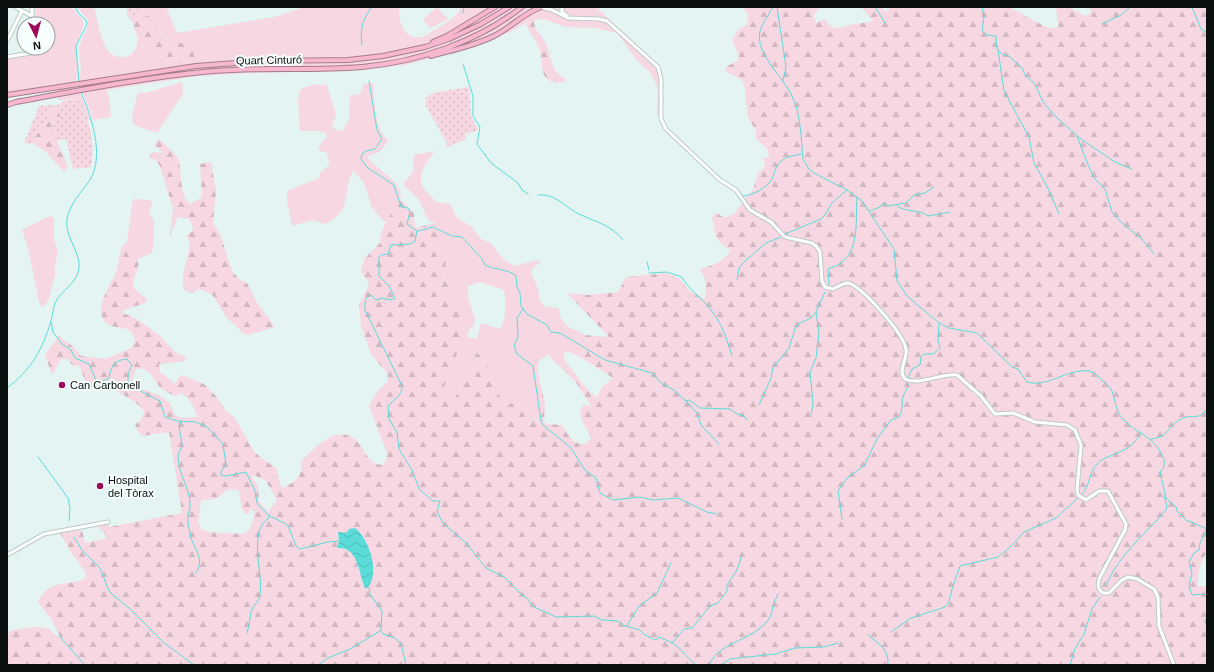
<svg xmlns="http://www.w3.org/2000/svg" width="1214" height="672" font-family="Helvetica,sans-serif">
<style>
.grass{fill:#f7d7e2;fill-rule:evenodd}
.forest{fill:url(#forest-firs);fill-rule:evenodd}
.park{fill:url(#park-dots)}
.water{fill:url(#water-waves)}
.lines{fill:none;stroke-linecap:round;stroke-linejoin:round}
.stream{stroke:#5bdcd9;stroke-width:1}
.minor-casing{stroke:#bacbca;stroke-width:5}
.highway-casing{stroke:#a47d8c;stroke-width:6}
.minor{stroke:#fff;stroke-width:3}
.highway{stroke:#f7b8cf;stroke-width:4}
.poi-dot{fill:#9b0b5a;stroke:#f8ffff;stroke-width:1.5}
.labels{text-anchor:middle;stroke-width:4;stroke-linejoin:round;paint-order:stroke}
.street-label{font-size:11px;fill:#0a1010;stroke:#f8ffff}
.poi-label{font-size:11px;fill:#0a1010;stroke:#f8ffff;text-anchor:start}
</style>
<defs>
<pattern id="forest-firs" width="22" height="20" patternUnits="userSpaceOnUse"><rect width="22" height="20" fill="#f7d7e2"/><path d="M5 1l3.5 6h-7zM16 11l3.5 6h-7z" fill="#d2b8c1"/></pattern>
<pattern id="park-dots" width="8" height="8" patternUnits="userSpaceOnUse"><rect width="8" height="8" fill="#f7d7e2"/><path d="M2 2h.1M6 6h.1" fill="none" stroke="#d2b8c1" stroke-width="1.8" stroke-linecap="round"/></pattern>
<pattern id="water-waves" width="16" height="10" patternUnits="userSpaceOnUse"><rect width="16" height="10" fill="#5bdcd9"/><path d="M0 5q4-4 8 0t8 0" fill="none" stroke="#4ebcb9"/></pattern>
</defs>
<rect width="100%" height="100%" fill="#e3f4f3"/>
<path class="grass" d="M36,7h36l5,7 6,6 1,4 -8,22 1,40 14,34 -3,-1 -9,-20 -20,1 -4,-15 -39,7h-9v-33l31,-5v-6h10v-24h-14z
M77,7h17c5,16 7,58 34,49 8,-2 9,-11 10,-18h5c17,21 25,27 52,23l-8,-16c-19,-3 -27,-7 -33,-27l-13,-1 -8,7 -3,-6 9,-8 10,-2v-1h17l11,26 97,-16 31,-10h94c0,16 4,33 24,30 10,-6 36,-20 38,-30h135l63,58 4,11v40h-6l1,-28 -8,-16 -12,-10 -21,-29 -21,-5 -31,-1 -18,-7 -10,-1 -3,2h-5l-19,11 -31,13 -74,20 -72,6 -82,2 -53,3 -92,14 3,6 2,21 -18,3 -14,-38 2,-12 -2,-23 8,-20 1,-7z
M437,7l11,12 -18,9 -7,-8z
M182,82l1,12 -26,39 -23,-8c-5,-8 2,-23 4,-32h8z
M373,83c1,13 2,39 9,50 2,3 4,5 6,8l-8,11 -12,4 1,4c24,21 49,32 16,62l-13,-14 -8,-25 -11,-13c-11,23 0,41 -28,54l-12,-4 -21,6 -5,-25v-10l32,-13 1,-5 10,-9 -4,-13 -5,1 -3,-2 3,-7 6,-6 -1,-4 -8,-2h-18l-2,-30 2,-11c8,-5 18,-7 27,-5l9,30 -4,10 1,3 5,3 5,-1 6,-11 1,-24h8l5,-6v-5z
M435,151c-7,8 -19,25 -12,36 3,5 9,10 13,15l14,2 7,14 15,9 9,12 10,4 12,16 11,7 24,-6 2,3 -6,4 -3,5 7,17 2,12 6,6 13,1 1,9 7,9 18,9 -3,23 -14,-7 -4,2v5l3,6 -8,2 -11,-11 -8,5 -3,7 5,25 -2,31 -13,-14 -23,-2 -28,-56 -22,50 -14,-4 24,-70 -20,-52 2,-13 -6,-13 2,-7 -6,-19 -6,-2 -4,-5 -6,-15 -17,-17 10,-12 1,-17zM480,282l24,8c2,9 3,32 -5,39l-18,-6 -4,16 -10,-2 2,-7 4,-3 2,-8 -7,-22v-11z
M133,199l17,1 2,3 -3,11 5,5v21l-2,13 -14,6 -11,-18z
M50,216l4,2v22l4,10 -3,15v10l-6,23 -3,6 -4,3 -3,-5 -11,-54 -6,-18z"/>
<path class="forest" d="M743,7h77l-6,8 2,8 9,-4c8,15 18,7 29,5 6,-1 12,-1 19,-3l-12,-14h20l5,5 4,-5h119l35,19 6,2 8,-1 -2,-20h13l16,9 7,-4 -4,-5h119v546c-8,11 -9,19 -9,33h9v79h-1200v-24l2,-9c7,-4 30,-6 38,-4 4,1 6,5 9,8l4,1 -9,-18 -13,-17c13,-26 30,-14 48,-24v-5l-14,-19 -12,-21 22,-3 3,13 22,-5 -3,-6 -8,-6 12,-2 1,3 73,-14 -13,-81 -27,4 -3,-3 -4,-8 7,-7 2,-6c-7,-14 -29,-17 -35,-30l-14,6h-6l-3,-4 -6,-18 -8,-1 -4,-6h-7l-9,16 -7,-20 14,-19c9,8 15,9 22,20l24,3 27,-11 3,-9 -5,-9c-7,-3 -21,-2 -26,-9 -10,-14 7,-36 12,-49 5,-14 1,-21 11,-31 3,5 11,13 11,18 3,20 -18,22 9,40l-1,4 -23,7v3l14,6 23,17 14,15 12,7 -1,3 -26,3 1,8 15,12 3,-6 4,-3 22,9 13,13 9,14 9,7 20,35 21,15 4,17 3,3c14,-8 19,-10 18,-27 15,-14 38,-40 58,-18 5,7 8,15 15,20l8,2 4,-3 1,-9 -18,-47 7,-13 12,-12 -1,-8 -16,-19 -10,-28 -2,-21 10,-20 -8,-15 4,-12 15,-15c0,-17 12,-29 21,-43l13,13 1,15 21,-5 8,11 -4,15 6,13 -2,13 20,52 -3,16 -21,54 14,4 22,-50 12,16 16,40 10,-5 13,7 12,14 3,-31 3,10 -1,19 2,3 16,1c7,11 10,20 24,19l5,-6c-4,-13 -16,-19 -8,-33l8,1 -16,-25 -16,-15 8,-2c8,8 21,30 30,33l5,-10 11,-9 -31,-20 3,-23 24,2 -42,-44 20,2 31,-3 8,-15 40,-4 14,6 8,11 16,9c4,-11 2,-20 -4,-30 14,-4 22,-6 31,-19 -18,-10 -15,-15 -19,-33l4,-4 9,5 9,-4 19,-25 5,-16 6,-5 1,-4 -2,-6 6,-1c1,-9 -8,-13 -13,-18v-10c-14,-11 -7,-40 -14,-48 -5,-5 -12,-6 -17,-11l2,-4 11,-5v-7l-6,-14 6,-10 9,-5 1,-10zM136,369c14,-4 18,13 26,20 4,3 10,6 14,7l4,-3c10,4 14,14 17,24l-16,1 -6,-3 -5,-12 -11,-8 -23,-8 -4,-7zM254,475l12,6 11,19 -9,12 -9,-11 -1,-16 -6,-8zM233,489l6,2 3,18 3,5h3l2,-5 5,3 -5,17 -7,5 -34,-2 -8,-3 -3,-7 3,-22 15,-1 11,-9zM349,529l13,5c9,21 15,30 7,52 -3,-3 -6,-7 -8,-11 -6,-13 -3,-26 -24,-27l2,-6 -2,-9h10z
M147,16l7,2c9,31 19,18 38,30l4,13c-27,5 -37,-1 -53,-23h-5l-5,-14 8,-7z
M529,21h5c0,10 9,15 12,23 7,15 2,26 20,35l-2,3c-27,4 -20,-18 -24,-32 -3,-8 -10,-18 -14,-25z
M52,105h6l3,14 -9,1 6,24 10,22 -4,6 -18,-20 -13,-9v-4c9,-10 17,-21 19,-34z
M160,137v3c6,6 14,11 18,18 5,13 0,37 12,46l12,-7 -2,-33 11,-2 5,29 -3,32 8,13 11,35 6,7 9,5 9,18 19,26 -27,8 -5,-2 -17,-16 -12,-20 -4,-4 -11,-4 -7,4 -7,-2c-8,-20 10,-37 2,-56l5,-4 1,-4 -4,-8 -11,-2 -8,19 3,-27 -13,-43 -4,-6 -7,-2 3,-6 12,1 -10,-8z"/>
<path class="park" d="M127,7h22v1l-10,2 -9,8 -3,-2z
M469,87l2,29 7,14 -13,4 1,5 -21,9 2,-5 -21,-37v-8l7,-5z
M80,99c9,22 16,45 11,68l-18,2 -7,-30 -9,1 -5,-21h9l-3,-14 6,-4z
M52,105c-2,13 -10,24 -19,34v4l-7,1 -1,-3 14,-35z"/>
<path class="water" d="M355,528c14,10 27,48 11,61 -8,-13 -6,-43 -29,-41l2,-6 -1,-10 9,1 2,-4z"/>
<g class="lines">
<path class="stream" d="M75,7l4,7 7,6 1,4 -11,22 3,37
M773,7c-3,6 -8,12 -11,19 -12,25 21,49 30,70 9,19 9,42 11,63l6,10 5,4 33,17 15,11 32,48 3,32 10,15 32,27 10,5 28,5 35,34 6,2 9,13c22,6 40,-14 62,-11 4,1 8,4 11,7 4,4 10,8 12,13 4,10 3,20 11,28 12,14 29,16 38,34 2,4 4,7 3,12 0,3 -2,4 -4,7l6,26 10,9 1,4 9,9 19,8 2,5
M777,7l9,60 -3,14
M875,7l10,16
M982,7l2,10 -2,14 5,4 9,1 1,13 5,5 7,2 13,12 3,7 10,9 8,18 14,16 24,21 34,23 17,7
M1192,7l9,22 6,3
M463,13l1,-6
M1102,24l19,-9 9,-8
M362,45c-2,-15 0,-26 10,-38
M998,50l6,41 25,46 5,26 14,25 11,26
M463,64l10,32v20l7,11 -3,17 14,19 27,20 4,7 6,4
M369,81l8,49 5,9 -7,10c-7,2 -13,1 -14,10l7,9 26,17 7,22 7,1 2,4 -3,12 10,7 -2,10 -5,3 -19,1 -3,9 -7,1 -2,2v19l10,10 6,12 -5,2 -8,-2 -6,2 -5,-5c-7,3 -6,8 -6,15l37,76c0,11 -8,13 -14,20l1,13 8,13 2,17 13,21 7,19 14,12h7l-3,11 6,11 23,20 20,25 18,9 18,18 6,4 4,7 24,11 38,-1 8,4 16,1 4,4 18,5 5,5 11,5 3,-3c6,3 14,5 19,10 7,6 11,13 18,18
M1077,136l12,31 5,11 11,11 7,23 10,11 20,16 12,15
M538,195c18,-2 27,13 43,20 16,7 31,11 42,25
M743,196c9,0 25,-9 29,-17 3,-7 3,-12 8,-17 6,-6 14,-6 21,-8
M897,206c9,7 23,3 31,10l22,-4
M870,211l10,-4 3,-4 5,3 18,-3 8,-8 11,-2 9,-6
M418,231l15,-4 19,9 10,1 20,22 3,6c9,5 24,4 31,11l1,11 3,6 1,13 6,8 20,11 4,7 9,1 45,27 47,13 9,10 13,7 12,11 3,-1 11,8 30,1 7,5 7,2 3,4
M785,234l36,-15 4,-4 7,-12 15,-13
M647,262l2,8
M649,273l18,-1 15,5c8,15 20,20 29,33 11,14 16,29 21,46
M737,280l2,-12 6,-7 21,-18 15,-6
M829,285l-1,-16c34,-10 27,-45 29,-72
M523,309l-6,9 1,19 -4,9 3,8 16,12 8,55 2,4 28,23 14,22 11,8 4,15 13,7 27,-3 13,3 25,-2 29,14 10,2
M51,322l2,10 9,12 9,6 4,8 14,6 7,16 3,3 10,-5c2,-12 5,-18 18,-19l5,6c-4,7 -5,12 -3,20l31,16 5,16 12,4 19,1 11,5 16,17 3,21 -5,7v3l5,1 20,-4 9,19 2,12 11,12 18,9 3,4 7,18 4,3 28,-7 12,-1
M908,378l4,-9 8,-4 1,-8 3,-3h9l7,-6 -2,-9 1,-15
M7,388c25,-19 35,-38 44,-67 2,-6 2,-13 4,-18 6,-13 21,-18 24,-34 2,-18 -15,-32 -12,-50 2,-14 15,-28 23,-39 15,-25 1,-64 -9,-88
M686,401l11,12 4,12 18,19
M759,405l12,-27 2,-10 16,-20 6,-19 3,-5 13,-6 5,-6 9,-20
M811,415l2,-11 -3,-32 6,-14 3,-25 -3,-21
M181,421c-4,8 1,16 1,24 0,4 -4,7 -4,11 0,18 11,30 12,47 1,4 -1,7 -2,12 -1,5 1,13 2,18 2,15 16,24 6,40
M1151,439c19,-2 16,-13 30,-20 11,-6 19,3 26,-11
M38,457l30,41 2,10 -1,13
M1081,495c10,-9 7,-23 17,-32 14,-12 31,-8 43,-30
M842,519l-4,-28 10,-14 16,-11 13,-27 14,-19 8,-3c5,-10 2,-13 4,-20 1,-5 5,-7 5,-13
M1206,531l-6,12 -1,7 -5,3 -5,9 3,11 -3,13 3,9 12,-1 3,3
M74,537l8,13 18,18 9,23 5,5 15,12 34,34 31,23
M1106,585c13,-30 39,-51 60,-75l1,-3 -3,-12
M369,587l1,7 12,17 -1,20 2,3 12,4 6,6 5,21
M1207,616l-2,5 2,6
M627,626l12,-20 18,-13 14,-30
M891,632l20,-14 34,-11 4,-5 3,-13 8,-23 38,-9 11,-9 15,-16 32,-14 22,-20
M247,633c2,-7 3,-14 4,-21 2,-7 8,-10 9,-17 4,-20 -13,-64 9,-77v-3
M868,635c11,9 21,14 20,30
M60,637l25,28
M672,643l12,-14 8,-1 18,-22 8,-3 9,-12v-6l10,-15 5,-15
M318,665l10,-7 22,-9 30,-18
M709,665c11,-25 47,-24 61,-48 3,-5 2,-10 4,-15 1,-3 3,-4 4,-8
M721,665l9,-6 45,-5 20,-6 29,-1 14,-4
M1070,665l5,-16 9,-15 8,-25 8,-12"/>
<defs>
<path id="minor" d="M15,7l17,9v-9
M540,7l12,3 16,8 31,1 8,2 51,46 3,12v40l5,10 54,51 16,10 14,20 21,12 14,15 27,6 5,4 3,5 2,29 3,6 8,2 10,-5 6,-1c16,7 54,50 57,66 2,11 -9,21 -1,30 13,7 37,-6 52,-4l24,21 14,18 18,-1 22,9 32,3 8,5 6,15 -4,44 1,6 8,5 13,-9h9l18,33 -1,6 -25,47c-3,7 -3,12 3,16h6l13,-13 6,-3 9,2 17,10 4,8 1,29 15,39
M562,7v5l5,4
M7,41l15,-30
M7,57l30,-5
M7,555l37,-21 64,-12"/>
<path id="highway" d="M433,42l14,-6 48,-29
M431,56c21,-6 43,-10 63,-20 16,-8 30,-23 47,-29
M7,95l189,-29 66,-5 86,-1 35,-4 42,-9 24,-8 32,-15 28,-17
M7,105l9,-3c65,-12 131,-25 197,-31 50,-4 99,0 149,-4 56,-5 115,-25 160,-60"/>
</defs>
<use href="#minor" class="minor-casing"/>
<use href="#highway" class="highway-casing"/>
<use href="#minor" class="minor"/>
<use href="#highway" class="highway"/>
</g>
<g class="poi-dot">
<circle cx="62" cy="385" r="4"/>
<circle cx="100" cy="486" r="4"/>
</g>
<g class="labels">
<g class="street-label">
<text transform="translate(269 60) rotate(-1)" y="4">Quart Cinturó</text>
</g>
<g class="poi-label">
<text x="70" y="389">Can Carbonell</text>
<text x="108" y="484">Hospital<tspan x="108" dy="13">del Tòrax</tspan></text>
</g>
</g>
<rect width="1214" height="672" fill="none" stroke="#0a1010" stroke-width="16"/>
<g transform="translate(36 36) rotate(174)"><circle r="19" fill="#f8ffff" stroke="#999f9f"/>
<path d="M0-3L7 15L0 10L-7 15Z" fill="#9b0b5a"/>
<text y="-6" font-size="11" font-weight="bold" text-anchor="middle" fill="#0a1010">N</text>
</g>
</svg>
